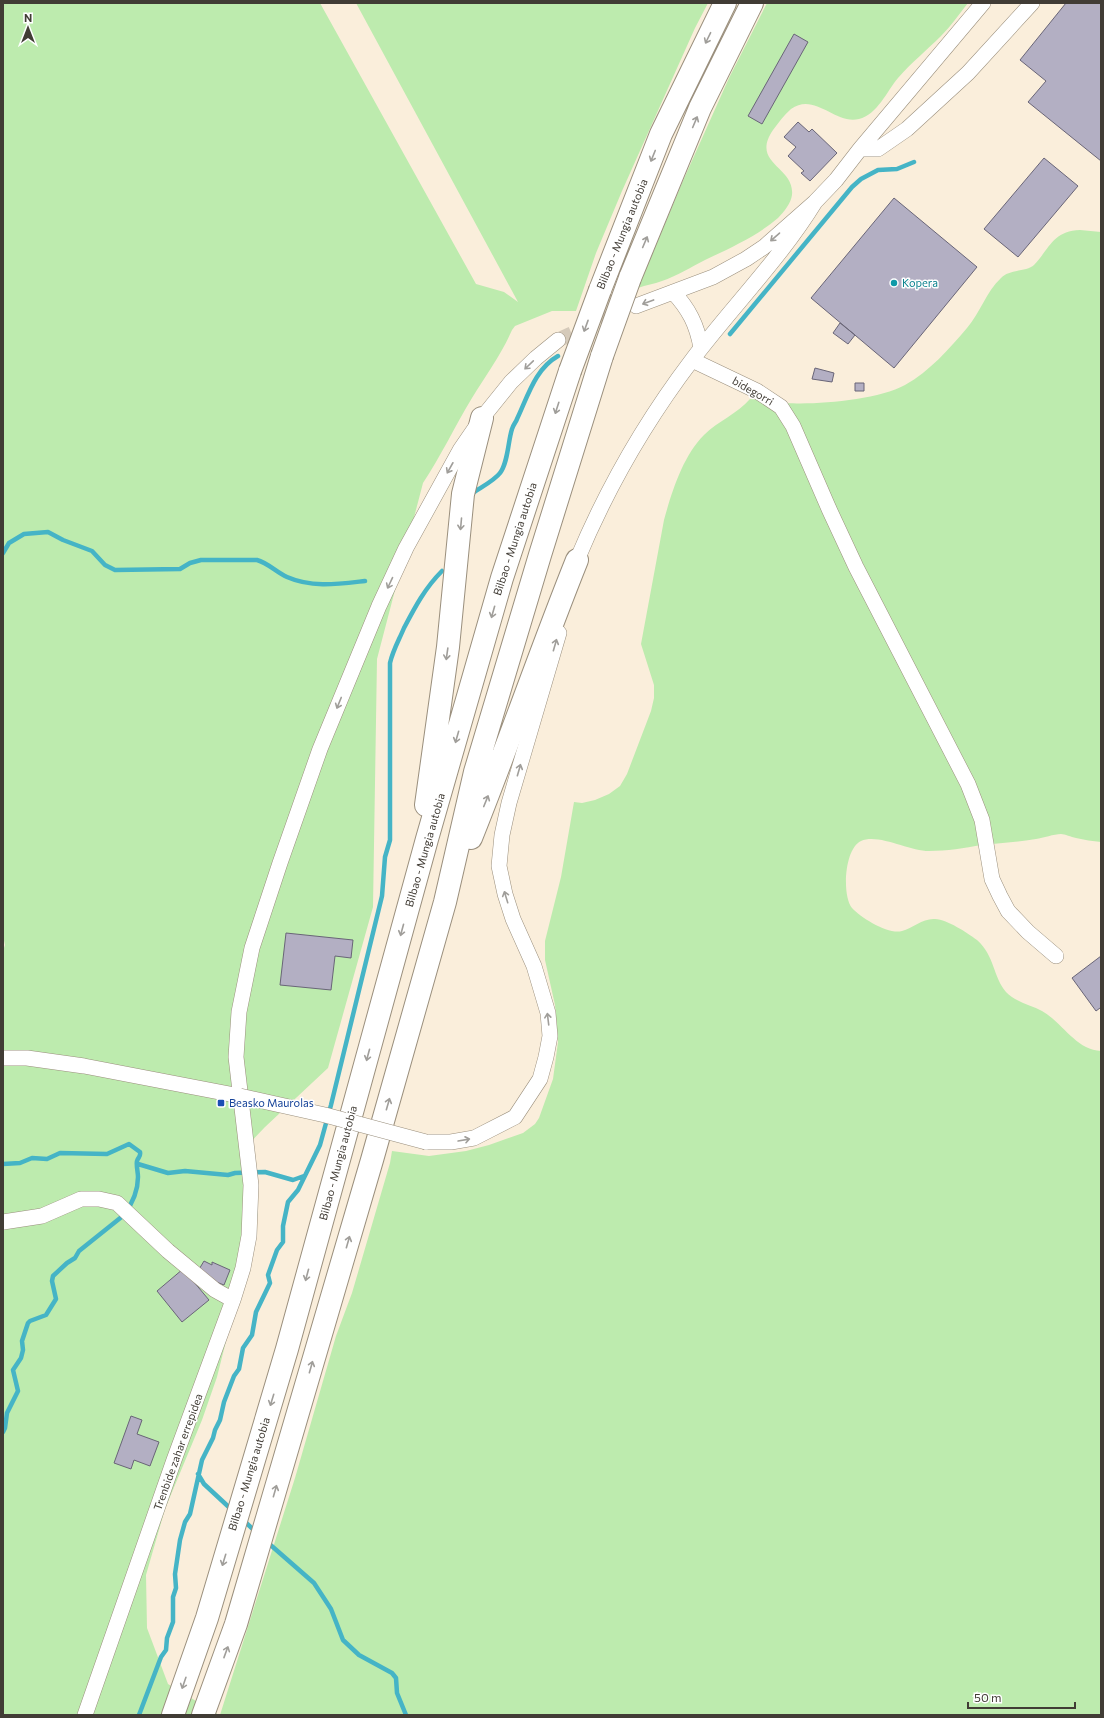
<svg xmlns="http://www.w3.org/2000/svg" width="1104" height="1718" font-family="Commissioner,sans-serif">
<style>
.green{fill:#bdebae}
.lines{fill:none;stroke-linecap:round;stroke-linejoin:round}
.stream{stroke:#45b4c6;stroke-width:4.5}
.building{fill:#b3afc3;stroke:#696577}
.minor-tunnel{stroke:#d5caba;stroke-width:15;stroke-dasharray:15 8;stroke-linecap:butt}
.minor-casing{stroke:#9a8f7d;stroke-width:16}
.highway-casing{stroke:#9a8f7d;stroke-width:24}
.minor{stroke:#fff;stroke-width:15}
.highway{stroke:#fff;stroke-width:22}
.minor-bridge-casing{stroke:#9a8f7d;stroke-width:16;stroke-linecap:butt}
.highway-bridge-casing{stroke:#9a8f7d;stroke-width:24;stroke-linecap:butt}
.minor-bridge{stroke:#fff;stroke-width:15}
.highway-bridge{stroke:#fff;stroke-width:22}
.oneway{stroke:#a09e9a}
.culture-dot{fill:#0f9aa8;stroke:#fff;stroke-width:1.5}
.transit-dot{fill:#1a4fb4;stroke:#fff;stroke-width:1.5}
.labels{text-anchor:middle;stroke-width:3;stroke-linejoin:round;paint-order:stroke}
.street-label{font-size:11px;fill:#413c35;stroke:#fff}
.culture-label{font-size:11px;fill:#0d838f;stroke:#fff;text-anchor:start}
.transit-label{font-size:11px;fill:#164399;stroke:#fff;text-anchor:start}
</style>
<rect width="100%" height="100%" fill="#faeedb"/>
<path class="green" d="M3,3h317l156,281 28,8 14,10 -162,-299h352l-13,25 -73,163 -26,62 -20,58h-24l-37,15 -3,4c-11,25 -26,45 -40,68 -17,28 -31,58 -49,85l-46,176 -4,248 -45,161 -63,59 -22,23 15,44v20l-41,163 -15,43 -37,89 -19,66 1,53 21,56 51,31h-216v-764l2,-6 -2,-9z
M767,3h201c-9,11 -17,23 -27,33 -14,14 -30,27 -43,42 -11,13 -21,37 -39,41 -24,6 -44,-27 -68,-10 -7,6 -12,13 -18,21 -23,34 22,36 19,65 -1,8 -8,17 -14,23 -21,18 -48,30 -73,42 -14,7 -28,16 -43,21 -8,3 -16,4 -24,7l44,-105 47,-105z
M1080,230l21,2v610c-8,-1 -17,-2 -25,-4 -5,-1 -11,-4 -15,-4 -7,0 -18,4 -25,5 -18,3 -36,4 -54,6 -18,3 -35,6 -53,6 -20,0 -51,-18 -68,-10 -17,8 -19,55 -9,67 9,10 37,27 50,23 11,-3 21,-13 33,-12 13,1 31,13 42,21 18,16 16,37 29,52 9,10 25,13 36,19 21,12 34,39 59,40v664h-881l75,-237 41,-142 16,-43 38,-130 2,-12 37,5 37,-5 23,-6 34,-12 12,-9 4,-6 14,-39 5,-37 -3,-37 -10,-45v-19l16,-64 13,-75 8,1 13,-3 14,-6 11,-8 7,-12 24,-63 3,-13v-13l-13,-41 23,-124c8,-29 19,-64 40,-85 14,-14 33,-21 46,-36 12,1 24,4 36,4 31,2 92,-3 119,-18 25,-14 44,-36 62,-57 13,-15 19,-36 34,-50 8,-9 26,-6 33,-13 16,-17 19,-34 46,-35z"/>
<g class="lines">
<path class="stream" d="M730,334l122,-147 9,-8 17,-9 19,-1 17,-7
M473,493c7,-5 22,-13 27,-20 8,-10 8,-32 12,-44 1,-4 4,-7 5,-10 11,-23 18,-50 41,-63
M3,553l6,-10 15,-9 24,-2 15,8 29,11 13,14 10,5 65,-1 10,-6 11,-3h56c11,3 19,12 30,17 25,11 51,7 78,4
M3,1164l17,-1 12,-5 15,1 13,-6 47,1 22,-10 11,8c1,5 -2,5 -3,9 -1,4 1,11 1,16 0,15 -6,27 -14,38l-45,36 -4,7 -8,5 -14,13 -1,5 4,18 -10,16 -16,6 -2,2 -6,18 1,9 -2,8 -8,12 5,21 -11,22 -2,15 -2,4
M138,1164l30,9 17,-2 43,4 7,-2 30,-1 28,8 11,-4
M198,1474l6,10 28,26
M242,1519l14,13
M266,1541l48,42 17,26 12,31 16,15 33,18 4,5 1,15 9,22
M139,1715l22,-58 5,-7 1,-12 6,-16v-25l3,-9 -1,-14 5,-34 5,-18 5,-8 12,-54 11,-22 2,-8 5,-10 4,-18 10,-26 5,-7 4,-21 9,-13 4,-23 14,-29 -2,-8 9,-25 6,-8v-16l5,-24 10,-12 22,-45 11,-40 51,-209 3,-39 5,-17v-177c3,-13 9,-23 14,-35 11,-21 21,-40 38,-57"/>
</g>
<path class="building" d="M1066,3h35v158l-73,-59 18,-21 -26,-21z
M794,34l14,8 -46,82 -14,-8z
M798,122l11,10 3,-3 25,24 -27,28 -9,-8 3,-2 -16,-15 8,-9 -12,-10z
M1044,158l34,28 -60,71 -34,-28z
M894,198l83,69 -83,101 -83,-70z
M840,323l15,12 -7,9 -15,-11z
M815,368l19,5 -2,9 -20,-3z
M855,383h9v8h-9z
M286,933l67,7 -2,18 -16,-2 -4,34 -51,-5z
M1101,956v53l-1,-1 -4,3 -24,-33z
M204,1261l8,4v-3l18,8 -6,15 -18,-7 -8,-7z
M183,1269l26,31 -27,22 -25,-31z
M131,1416l11,4 -5,14 22,8 -9,24 -16,-6 -3,9 -17,-6z"/>
<g class="lines">
<path class="minor-tunnel" d="M558,340l64,-28"/>
<defs>
<path id="minor" d="M860,149h18l29,-20 61,-56 64,-70
M673,292c16,17 24,33 28,56
M636,306l77,-29 33,-18 18,-12 51,-45 21,-22 24,-31 123,-146
M692,360l65,31 24,16 12,19 36,83 27,58 112,217 14,36 10,59 8,17 8,15 20,21 28,24
M575,569l2,-9c30,-72 68,-138 115,-200 40,-53 88,-101 123,-158
M3,1058h24l57,8 156,30
M426,1142h25l23,-4 41,-21 25,-38 6,-22 4,-21 -2,-23 -14,-47 -21,-47 -8,-25 -6,-28 3,-31 7,-32 50,-170
M3,1222l39,-6 39,-17h18l18,4 51,48 47,39 18,10
M85,1715l89,-255 59,-160 10,-32 6,-32 2,-51 -15,-128 3,-45 13,-64 28,-85 40,-114 59,-143 27,-58 54,-98 22,-32 29,-36 25,-24 22,-18"/>
<path id="highway" d="M630,278l70,-170 52,-105
M600,290l61,-156 64,-131
M426,805l22,-158 15,-153 19,-76
M471,838c37,-92 69,-186 106,-278
M173,1715l34,-97 80,-269 140,-510 75,-261 68,-207
M203,1715l33,-91 136,-464 73,-258 30,-130 65,-217 62,-199"/>
</defs>
<use href="#minor" class="minor-casing"/>
<use href="#highway" class="highway-casing"/>
<use href="#minor" class="minor"/>
<use href="#highway" class="highway"/>
<defs>
<path id="minor-bridge" d="M240,1096l85,19 101,27"/>
<path id="highway-bridge" d="M602,356l28,-78
M570,371l30,-81"/>
</defs>
<use href="#minor-bridge" class="minor-bridge-casing"/>
<use href="#highway-bridge" class="highway-bridge-casing"/>
<use href="#minor-bridge" class="minor-bridge"/>
<use href="#highway-bridge" class="highway-bridge"/>
</g>
<defs><path id="oneway-shaft" d="M-6 0H5M1.5-3L5.5 0L1.5 3" fill="none" stroke-width="1.6" stroke-linecap="round" stroke-linejoin="round"/></defs>
<g class="oneway">
<use href="#oneway-shaft" transform="translate(708 38) rotate(116)"/>
<use href="#oneway-shaft" transform="translate(695 122) rotate(-67)"/>
<use href="#oneway-shaft" transform="translate(653 156) rotate(112)"/>
<use href="#oneway-shaft" transform="translate(775 237) rotate(139)"/>
<use href="#oneway-shaft" transform="translate(645 242) rotate(-67)"/>
<use href="#oneway-shaft" transform="translate(648 302) rotate(160)"/>
<use href="#oneway-shaft" transform="translate(586 326) rotate(110)"/>
<use href="#oneway-shaft" transform="translate(529 365) rotate(136)"/>
<use href="#oneway-shaft" transform="translate(557 408) rotate(108)"/>
<use href="#oneway-shaft" transform="translate(450 468) rotate(119)"/>
<use href="#oneway-shaft" transform="translate(461 524) rotate(95)"/>
<use href="#oneway-shaft" transform="translate(390 583) rotate(115)"/>
<use href="#oneway-shaft" transform="translate(493 612) rotate(106)"/>
<use href="#oneway-shaft" transform="translate(555 645) rotate(-74)"/>
<use href="#oneway-shaft" transform="translate(447 654) rotate(98)"/>
<use href="#oneway-shaft" transform="translate(339 703) rotate(112)"/>
<use href="#oneway-shaft" transform="translate(457 737) rotate(106)"/>
<use href="#oneway-shaft" transform="translate(519 770) rotate(-74)"/>
<use href="#oneway-shaft" transform="translate(486 801) rotate(-68)"/>
<use href="#oneway-shaft" transform="translate(506 897) rotate(-107)"/>
<use href="#oneway-shaft" transform="translate(402 930) rotate(105)"/>
<use href="#oneway-shaft" transform="translate(548 1019) rotate(-97)"/>
<use href="#oneway-shaft" transform="translate(368 1055) rotate(105)"/>
<use href="#oneway-shaft" transform="translate(388 1104) rotate(-74)"/>
<use href="#oneway-shaft" transform="translate(464 1140) rotate(-10)"/>
<use href="#oneway-shaft" transform="translate(348 1242) rotate(-74)"/>
<use href="#oneway-shaft" transform="translate(307 1275) rotate(105)"/>
<use href="#oneway-shaft" transform="translate(311 1367) rotate(-74)"/>
<use href="#oneway-shaft" transform="translate(272 1400) rotate(107)"/>
<use href="#oneway-shaft" transform="translate(275 1491) rotate(-74)"/>
<use href="#oneway-shaft" transform="translate(224 1560) rotate(107)"/>
<use href="#oneway-shaft" transform="translate(226 1652) rotate(-70)"/>
<use href="#oneway-shaft" transform="translate(184 1683) rotate(109)"/>
</g>
<circle class="culture-dot" cx="894" cy="283" r="4"/>
<rect class="transit-dot" x="217" y="1099" width="8" height="8" rx="2"/>
<g class="labels">
<g class="street-label">
<text transform="translate(622 234) rotate(-68)" y="4">Bilbao - Mungia autobia</text>
<text transform="translate(753 391) rotate(30)" y="4">bidegorri</text>
<text transform="translate(515 539) rotate(-72)" y="4">Bilbao - Mungia autobia</text>
<text transform="translate(425 850) rotate(-74)" y="4">Bilbao - Mungia autobia</text>
<text transform="translate(338 1163) rotate(-75)" y="4">Bilbao - Mungia autobia</text>
<text transform="translate(178 1452) rotate(-70)" y="4">Trenbide zahar errepidea</text>
<text transform="translate(249 1474) rotate(-73)" y="4">Bilbao - Mungia autobia</text>
</g>
<g class="culture-label">
<text x="902" y="287">Kopera</text>
</g>
<g class="transit-label">
<text x="229" y="1107">Beasko Maurolas</text>
</g>
</g>
<rect width="1104" height="1718" fill="none" stroke="#413c35" stroke-width="8"/>
<g transform="translate(28 28)" stroke="#ffffff" stroke-width="3" paint-order="stroke">
<path d="M0-3L7 15L0 10L-7 15Z" fill="#413c35"/>
<text y="-6" font-size="11" font-weight="bold" text-anchor="middle" fill="#413c35">N</text>
</g>
<path d="M968 1702v6h107v-6" fill="none" stroke="#413c35" stroke-width="2"/>
<text x="974" y="1702" font-size="12" fill="#413c35" stroke="#ffffff" stroke-width="3" paint-order="stroke">50 m</text>
</svg>
